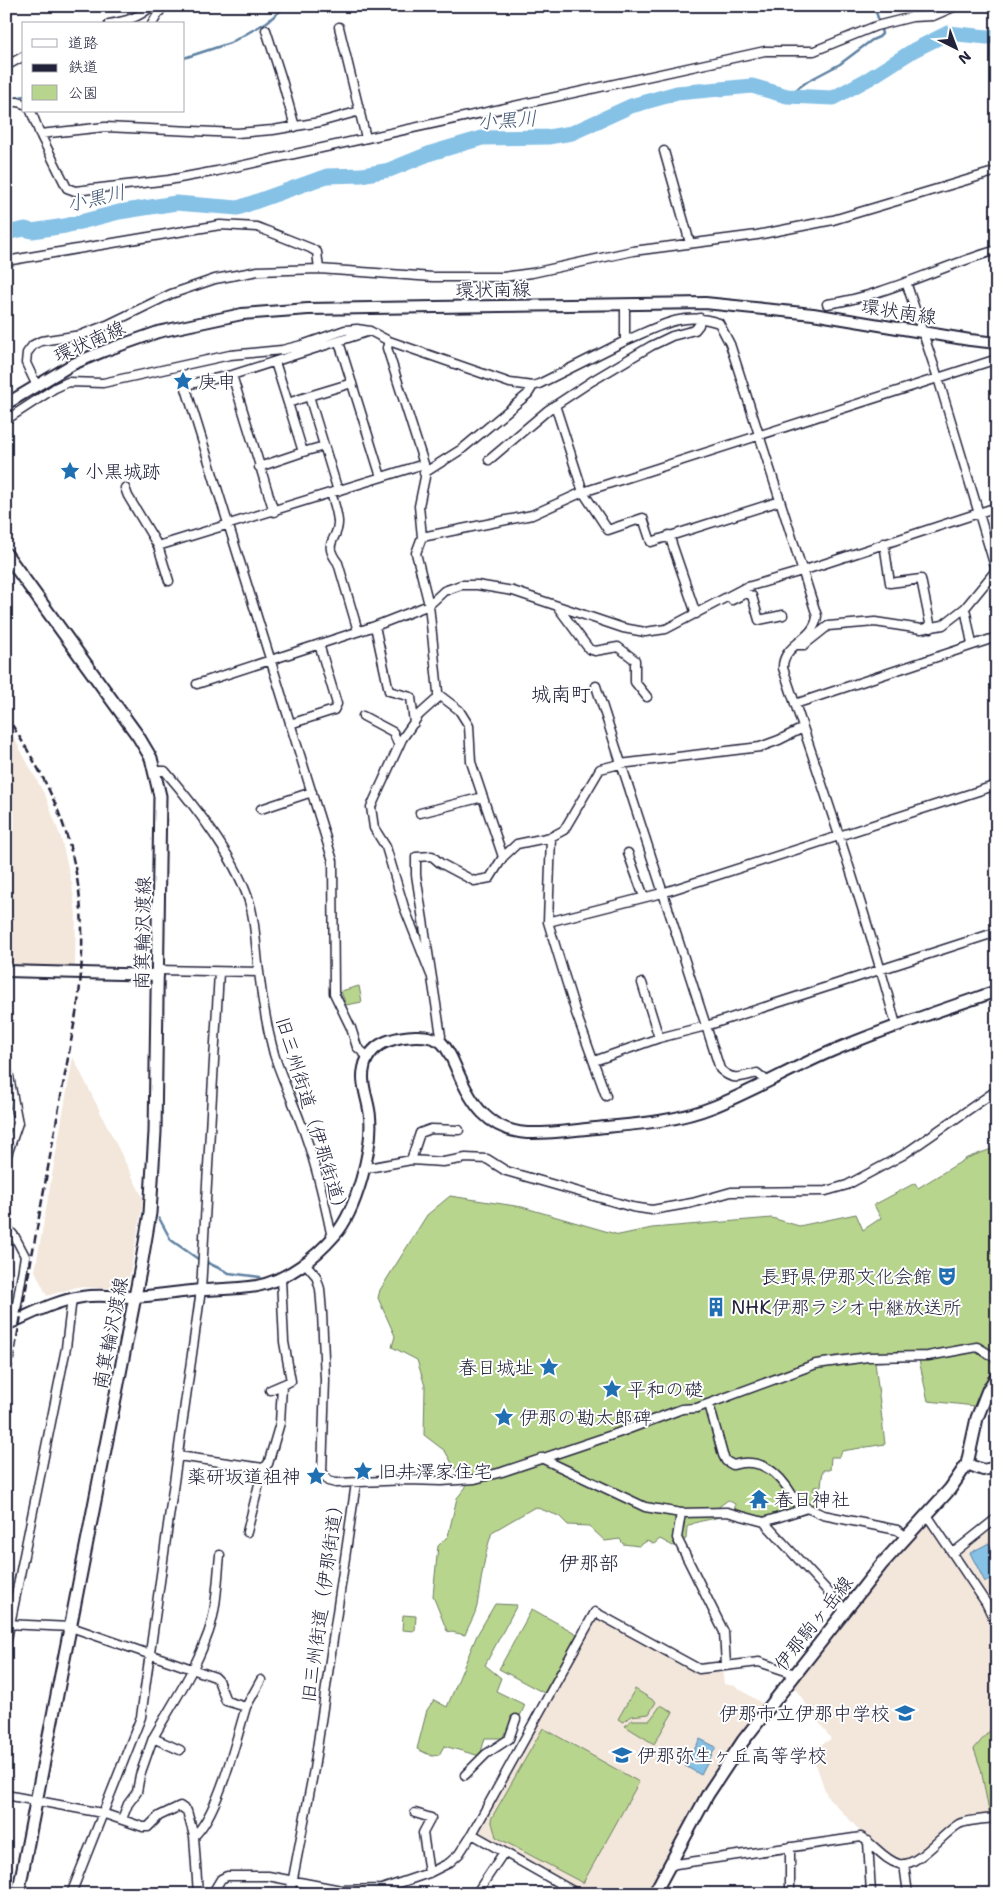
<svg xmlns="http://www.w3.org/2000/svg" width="1003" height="1900" font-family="'Shantell Sans','Klee One',sans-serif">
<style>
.built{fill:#f3e7dc}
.green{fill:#b8d58d;stroke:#6d7c64}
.water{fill:#86c1e6;stroke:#5e81a2}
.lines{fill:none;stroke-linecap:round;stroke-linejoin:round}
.stream{stroke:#5e81a2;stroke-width:2.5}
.river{stroke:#86c1e6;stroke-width:15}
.minor-casing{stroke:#22223b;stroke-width:11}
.tertiary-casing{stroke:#22223b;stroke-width:14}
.secondary-casing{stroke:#22223b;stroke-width:15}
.minor{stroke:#fff;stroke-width:8}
.tertiary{stroke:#fff;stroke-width:10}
.secondary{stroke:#fff;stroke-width:11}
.rail{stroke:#22223b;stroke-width:2.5;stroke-dasharray:8 4;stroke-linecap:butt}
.labels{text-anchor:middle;stroke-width:4;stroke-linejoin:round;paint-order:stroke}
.street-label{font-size:19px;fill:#22223b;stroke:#fff}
.poi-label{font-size:19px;fill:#22223b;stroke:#fff;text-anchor:start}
.water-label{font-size:20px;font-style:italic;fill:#455a77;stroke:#fff}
.neighbourhood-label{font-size:20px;fill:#22223b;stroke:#fff}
</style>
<rect width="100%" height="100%" fill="#fff"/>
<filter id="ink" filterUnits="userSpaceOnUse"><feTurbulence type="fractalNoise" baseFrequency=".02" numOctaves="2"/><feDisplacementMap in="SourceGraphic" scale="10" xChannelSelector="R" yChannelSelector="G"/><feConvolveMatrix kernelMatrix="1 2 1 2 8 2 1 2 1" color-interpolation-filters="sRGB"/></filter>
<g filter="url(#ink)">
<path class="built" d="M6,723l40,74 15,41 11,46 4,29 -1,53h-69z
M73,1057l70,141 -1,10 -14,77 -4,4 -47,-2 -30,9 -12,-25z
M928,1524l57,83 12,30v179l-38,6 -31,25 -24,15 -13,-4 -28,-24 -36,-38 -16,-46 20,-11 -37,-52 92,-117z
M991,1529l6,10v55l-10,5 -27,-45z
M600,1618l95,51 27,-1 2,16 11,2 28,18 -44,59 -72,128 -3,-1 -3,4h-59l-105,-60 114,-210z"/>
<path class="green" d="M359,986l3,16 -16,3 -5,-14z
M997,1147v216l-22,43 -47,-5 -9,-41 -44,2 10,82 -43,7 -3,6h-8l-1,13h-7l-2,16 -7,1v18l-4,8 -41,11 -26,-5 -8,-11v-4l-7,-4 -12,9 3,8c-12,4 -22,3 -32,10l-1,12 -13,7 -13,-7 -6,5 -7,-3 -8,5 -16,-2 -3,-5 -15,2 -16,-15 -21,-1 -9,-9 -24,-9 -43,25c-8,24 -11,49 -15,74 -2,10 -9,20 -12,29l-18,-4 -14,-35 5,-50 10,-10 9,-38 9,-11 -1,-13 -9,-4 -11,-19 -21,-16 1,-49 -8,-26 -25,-13 3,-11 -17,-38 2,-8 47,-75 23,-19 72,11 97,28 33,-7 120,-10 27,8 57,-12 7,16 18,-12 -7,-13 41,-22 3,5 49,-30z
M495,1604l22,1 -32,60 16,13 -5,13 29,14 -5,11h-9l-3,17 -3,-1 -2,6h-18l-5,18 -36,-10 -5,9 -7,1 -15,-7 10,-39 7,-10 13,7 30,-72z
M532,1609l45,25 -33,59 -45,-24z
M403,1615l13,1 -1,15 -13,-1z
M635,1689l21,13 -7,12 -18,2 -8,6 -5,-3z
M661,1705l12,7 -19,32 -29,-18 7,-6h18z
M997,1727v89l-7,1 -9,-48 -7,-20 18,-21z
M543,1728l96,54 -56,101 -87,-46 -5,-18z"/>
<path class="water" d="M989,1543l8,14v18l-12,7 -15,-29z
M700,1739l16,8 -15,28 -16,-9z"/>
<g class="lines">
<path class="stream" d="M874,6l4,12
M184,58l46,-15 37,-21 19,-16
M787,96l21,-15 32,-17 32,-24 7,-3 3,-3 -1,-5
M13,99l11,-3
M159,1218l12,22 27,19
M206,1262l23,11 31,4"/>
<path class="river" d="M6,233l19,-4 7,2 33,-5 54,-14 57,-9 62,5 89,-32 35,-1 27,-5 42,-17 51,-15 66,-1 24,-4 59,-27 46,-13 75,-7 35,10 46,2 37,-20 44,-28 34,-17 39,4 10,-1"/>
<defs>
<path id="minor" d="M109,24c17,-3 29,-6 43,-18
M152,24l11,-18
M339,27l27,111
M266,30l16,50 13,47
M6,66l18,-10
M6,102h12l6,2
M31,111l9,23 27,54 8,3 94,-11 48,-9 548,-120h49l62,-25 36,-9 21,-1 23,-10
M40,134l65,-7 132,6 36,-3 47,-8 40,-11
M664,151l26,92
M6,261l214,-36 37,2 53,21 7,4 2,17
M906,282l32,96 58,192
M827,304c59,-8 113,-38 170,-54
M389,341l-2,7 37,116 1,13 -6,29 3,31 -6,16 13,52 9,87v6l-19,17 -17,24 -31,68 3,21 12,19 18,60 27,68
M625,341c33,-14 58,-31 94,-18l11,21 87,272c-2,24 -35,28 -34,52 40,119 81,237 113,357
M339,342l42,135
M275,362l13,41 21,-7 29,95
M232,375l42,137
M37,386l-11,-23 1,-10 6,-8 8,-4 40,-6 26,-10 64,-31 44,-15 43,-8 61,-2 114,8h70l29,-4 101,-22 124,-16 76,-15 164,-49
M309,396l43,-13
M555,405l28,87 25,38 35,-12 8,24 129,-41
M6,420l49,-32 13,-6 35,1 127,-28 52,-5 20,-5 43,-15 12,-1 13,2 19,10 121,42 23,3 6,-2 86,-43v-37
M303,452l21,-6
M489,460l59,-50 44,-29 59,-35 21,-10 23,-6 4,-5 1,-7
M259,467l44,-15 -15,-49
M424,473l38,-24 66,-55 5,-8
M125,488l3,8 30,50 266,-82
M331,493c3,9 6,19 7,28 1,20 -17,20 0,42l20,68
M669,535l27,79
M422,537l110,-22 51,-23 414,-133
M884,543l6,40 31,-4 10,49
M158,546l11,35
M732,600l14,-7 6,3 7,24 24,-5
M557,606l32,43 6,2 23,-4 17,13v22l12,15
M965,608l7,36
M375,626l14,65 22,6 3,26
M796,645h8l24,-19 47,-4 46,7 22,-4 22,-17 32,-39
M197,684l178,-58 54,-21 15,-14 17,-6h16l36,6 110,37 22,4 21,-3 78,-41 58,-17 195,-64
M596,686l124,383c13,13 21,8 37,4l10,8
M438,694l21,16 10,16 2,36 32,95
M795,704l202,-67
M363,716l30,16 6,14
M290,724l44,-14 3,-6 -18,-60
M156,771h9c30,35 75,93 86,137 5,21 5,43 8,64 3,28 8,56 15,82 7,23 18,45 26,67 15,38 24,77 32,117
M261,809l51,-17
M420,813l63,-16
M551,837l-3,85 28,91 30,83
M628,853l16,44
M548,922l114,-29 335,-108
M158,970l101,2
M642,983l17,55
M440,1041l1,-5 -25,-161v-18l16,-1 8,7 34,18 16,-3 13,-21 14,-13 34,-7 13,-7 36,-61 20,-5 140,-17 19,-7 24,-12
M368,1057l-11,-10 -6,-19 -17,-35 -1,-132 -148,-476 47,-10 138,-44
M6,1061l12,62 -12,35
M594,1061l65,-23 47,-12 291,-94
M411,1160l9,-27 11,-4 28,1
M363,1169l48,-9 32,2 23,-4 21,1 19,12 126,36 20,3 40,-7 39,-11 95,-1 21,-6 56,-30 94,-65
M6,1226l9,11 10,19 -11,66
M305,1263l11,13 4,13 2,24 3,67 -3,93 6,8 8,2 72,-3 33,1 34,-2 27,-7 116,-39 64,-24 15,-1 119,-44 52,-7 60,-1 49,-9 20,12
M270,1390l21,-9 -7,-39 -3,-64
M709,1404l14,51 3,6 7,4c34,-10 53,16 67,44
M178,1456l85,12
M541,1458l104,49 36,6 46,-1 37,10 81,88
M681,1513l-4,25 47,94 2,33
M927,1515l59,88 11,23
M764,1522l43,-14 16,7 74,15 10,7
M247,1532l16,-64 5,-4 12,-41 2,-37
M953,1553l44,-35
M6,1624l65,3 144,50 3,3 8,21 20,6c-10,33 -28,108 -52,129l4,58
M6,1644l60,-296 6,-50
M246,1707l15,-27
M180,1750l-27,-12c18,-32 40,-64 53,-99 11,-26 11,-56 14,-84
M465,1775l21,-21 23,-15 7,-20
M6,1795l96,18 41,14h5l11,-11 21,-10 7,5 7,25
M415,1813l16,5 -8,15 6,40
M122,1819l6,-15 9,-12 3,-17 13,-37
M472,1834l106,60
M868,1841l3,53
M790,1847v47
M904,1864l4,30
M668,1867l8,-3 185,-27c13,7 23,23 38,27 18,4 44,-31 60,-40 8,-4 28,-5 38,-6
M71,1894l70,-177 60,-427 18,-318
M212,1894l9,-15 6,-3h41l73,14 41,-1 47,-16 20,-10 10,-9 13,-20 123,-222 104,57 60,-7 36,12
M290,1894l24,-125 42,-286
M476,1894l28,-42
M644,1894h2"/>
<path id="tertiary" d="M6,404l67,-40 31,-13 54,-19 84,-18 66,-5 397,-6 108,11 157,26 27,3
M6,971l152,4
M6,1325c26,-11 48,-24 76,-28 17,-3 34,0 50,0 23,-1 46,-5 69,-7 19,-1 38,-1 56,-4 30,-6 58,-28 78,-51 21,-24 38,-86 35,-118 -1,-16 -10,-33 -6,-49 2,-12 12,-23 24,-27 14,-5 41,-9 54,2 7,7 11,18 15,27 14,33 30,60 70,63 22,1 47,-3 69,-5 40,-4 79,-6 117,-21 40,-16 79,-39 119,-56 54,-23 109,-41 165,-60
M967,1464l16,6 14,-3"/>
<path id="secondary" d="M6,554l132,182 13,22 9,38 -5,336 -5,81 -9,53 -123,628
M654,1894l54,-100 35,-53 138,-176 69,-76 17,-25 10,-46 11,-28 9,-14"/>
</defs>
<use href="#minor" class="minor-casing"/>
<use href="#tertiary" class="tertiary-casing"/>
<use href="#secondary" class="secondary-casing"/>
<use href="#minor" class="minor"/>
<use href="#tertiary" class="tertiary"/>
<use href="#secondary" class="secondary"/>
<path class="rail" d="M6,715c14,23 29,46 40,69 35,70 42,142 32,219l-72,395"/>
</g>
</g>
<defs>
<symbol id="sight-bare" viewBox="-9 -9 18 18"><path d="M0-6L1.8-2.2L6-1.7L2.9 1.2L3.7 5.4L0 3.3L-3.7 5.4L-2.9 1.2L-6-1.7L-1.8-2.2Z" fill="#1f6fb2" stroke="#fff" stroke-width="2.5" paint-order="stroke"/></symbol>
<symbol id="theatre-bare" viewBox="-9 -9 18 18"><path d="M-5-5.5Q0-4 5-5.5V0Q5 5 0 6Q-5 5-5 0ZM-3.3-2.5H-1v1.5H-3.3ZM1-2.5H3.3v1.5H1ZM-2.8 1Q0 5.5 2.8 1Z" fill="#1f6fb2" stroke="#fff" stroke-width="2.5" paint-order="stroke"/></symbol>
<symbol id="building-bare" viewBox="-9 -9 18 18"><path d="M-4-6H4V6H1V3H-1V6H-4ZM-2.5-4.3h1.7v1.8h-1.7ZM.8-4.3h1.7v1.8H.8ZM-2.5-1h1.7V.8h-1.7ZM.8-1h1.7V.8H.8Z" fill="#1f6fb2" stroke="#fff" stroke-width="2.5" paint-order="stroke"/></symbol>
<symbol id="temple-bare" viewBox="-9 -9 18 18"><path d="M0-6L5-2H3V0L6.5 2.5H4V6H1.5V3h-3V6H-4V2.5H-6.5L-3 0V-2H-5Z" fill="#1f6fb2" stroke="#fff" stroke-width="2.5" paint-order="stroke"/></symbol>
<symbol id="school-bare" viewBox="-9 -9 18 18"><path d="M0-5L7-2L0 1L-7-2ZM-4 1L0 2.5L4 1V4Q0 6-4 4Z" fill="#1f6fb2" stroke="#fff" stroke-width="2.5" paint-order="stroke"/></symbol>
</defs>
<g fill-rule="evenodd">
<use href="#sight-bare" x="169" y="367" width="28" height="28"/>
<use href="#sight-bare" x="56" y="457" width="28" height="28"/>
<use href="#theatre-bare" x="933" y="1262" width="28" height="28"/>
<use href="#building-bare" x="702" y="1293" width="28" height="28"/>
<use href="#sight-bare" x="535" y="1353" width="28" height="28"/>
<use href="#sight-bare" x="598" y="1375" width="28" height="28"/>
<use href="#sight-bare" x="490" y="1403" width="28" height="28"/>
<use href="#sight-bare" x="349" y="1457" width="28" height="28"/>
<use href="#sight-bare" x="302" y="1462" width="28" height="28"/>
<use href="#temple-bare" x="745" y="1485" width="28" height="28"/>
<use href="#school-bare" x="891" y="1699" width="28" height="28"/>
<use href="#school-bare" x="608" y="1741" width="28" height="28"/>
</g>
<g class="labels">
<g class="street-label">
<text transform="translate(493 289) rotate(-1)" y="7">環状南線</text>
<text transform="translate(899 311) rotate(9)" y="7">環状南線</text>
<text transform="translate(89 341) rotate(-24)" y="7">環状南線</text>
<text transform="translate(142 933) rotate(-89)" y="7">南箕輪沢渡線</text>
<text transform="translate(313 1117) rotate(73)" y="7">旧三州街道（伊那街道）</text>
<text transform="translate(110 1333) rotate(-79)" y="7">南箕輪沢渡線</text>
<text transform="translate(322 1599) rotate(-82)" y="7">旧三州街道（伊那街道）</text>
<text transform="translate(813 1623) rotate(-52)" y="7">伊那駒ヶ岳線</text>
</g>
<g class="poi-label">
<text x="198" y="388">庚申</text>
<text x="85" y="478">小黒城跡</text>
<text x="932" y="1283" text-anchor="end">長野県伊那文化会館</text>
<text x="731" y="1314">NHK伊那ラジオ中継放送所</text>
<text x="534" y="1374" text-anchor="end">春日城址</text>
<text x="627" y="1396">平和の礎</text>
<text x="519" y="1424">伊那の勘太郎碑</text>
<text x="378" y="1478">旧井澤家住宅</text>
<text x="301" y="1483" text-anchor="end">薬研坂道祖神</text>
<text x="774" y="1506">春日神社</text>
<text x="890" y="1720" text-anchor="end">伊那市立伊那中学校</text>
<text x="637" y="1762">伊那弥生ヶ丘高等学校</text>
</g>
<g class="water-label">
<text transform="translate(507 120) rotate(-4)" y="7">小黒川</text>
<text transform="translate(96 198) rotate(-13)" y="7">小黒川</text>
</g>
<g class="neighbourhood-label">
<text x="561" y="701">城南町</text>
<text x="589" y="1570">伊那部</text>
</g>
</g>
<rect width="1003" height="1900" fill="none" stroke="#fff" stroke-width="25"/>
<rect x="12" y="12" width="978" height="1875" fill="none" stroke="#22223b" stroke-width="2" filter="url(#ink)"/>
<rect x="22" y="22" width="162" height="90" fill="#ffffff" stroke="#a7a7b1"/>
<rect x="32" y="39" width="25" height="8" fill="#ffffff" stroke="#a7a7b1"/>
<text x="68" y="48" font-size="15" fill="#22223b">道路</text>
<rect x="32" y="64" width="25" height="8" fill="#22223b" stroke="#a7a7b1"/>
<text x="68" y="72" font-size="15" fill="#22223b">鉄道</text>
<rect x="32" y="85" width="25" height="15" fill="#b8d58d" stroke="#a7a7b1"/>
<text x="68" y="98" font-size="15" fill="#22223b">公園</text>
<g transform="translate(956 48) rotate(138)" stroke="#ffffff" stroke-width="4" paint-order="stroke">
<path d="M0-4L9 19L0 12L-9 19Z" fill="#22223b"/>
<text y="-8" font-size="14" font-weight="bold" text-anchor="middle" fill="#22223b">N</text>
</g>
</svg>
